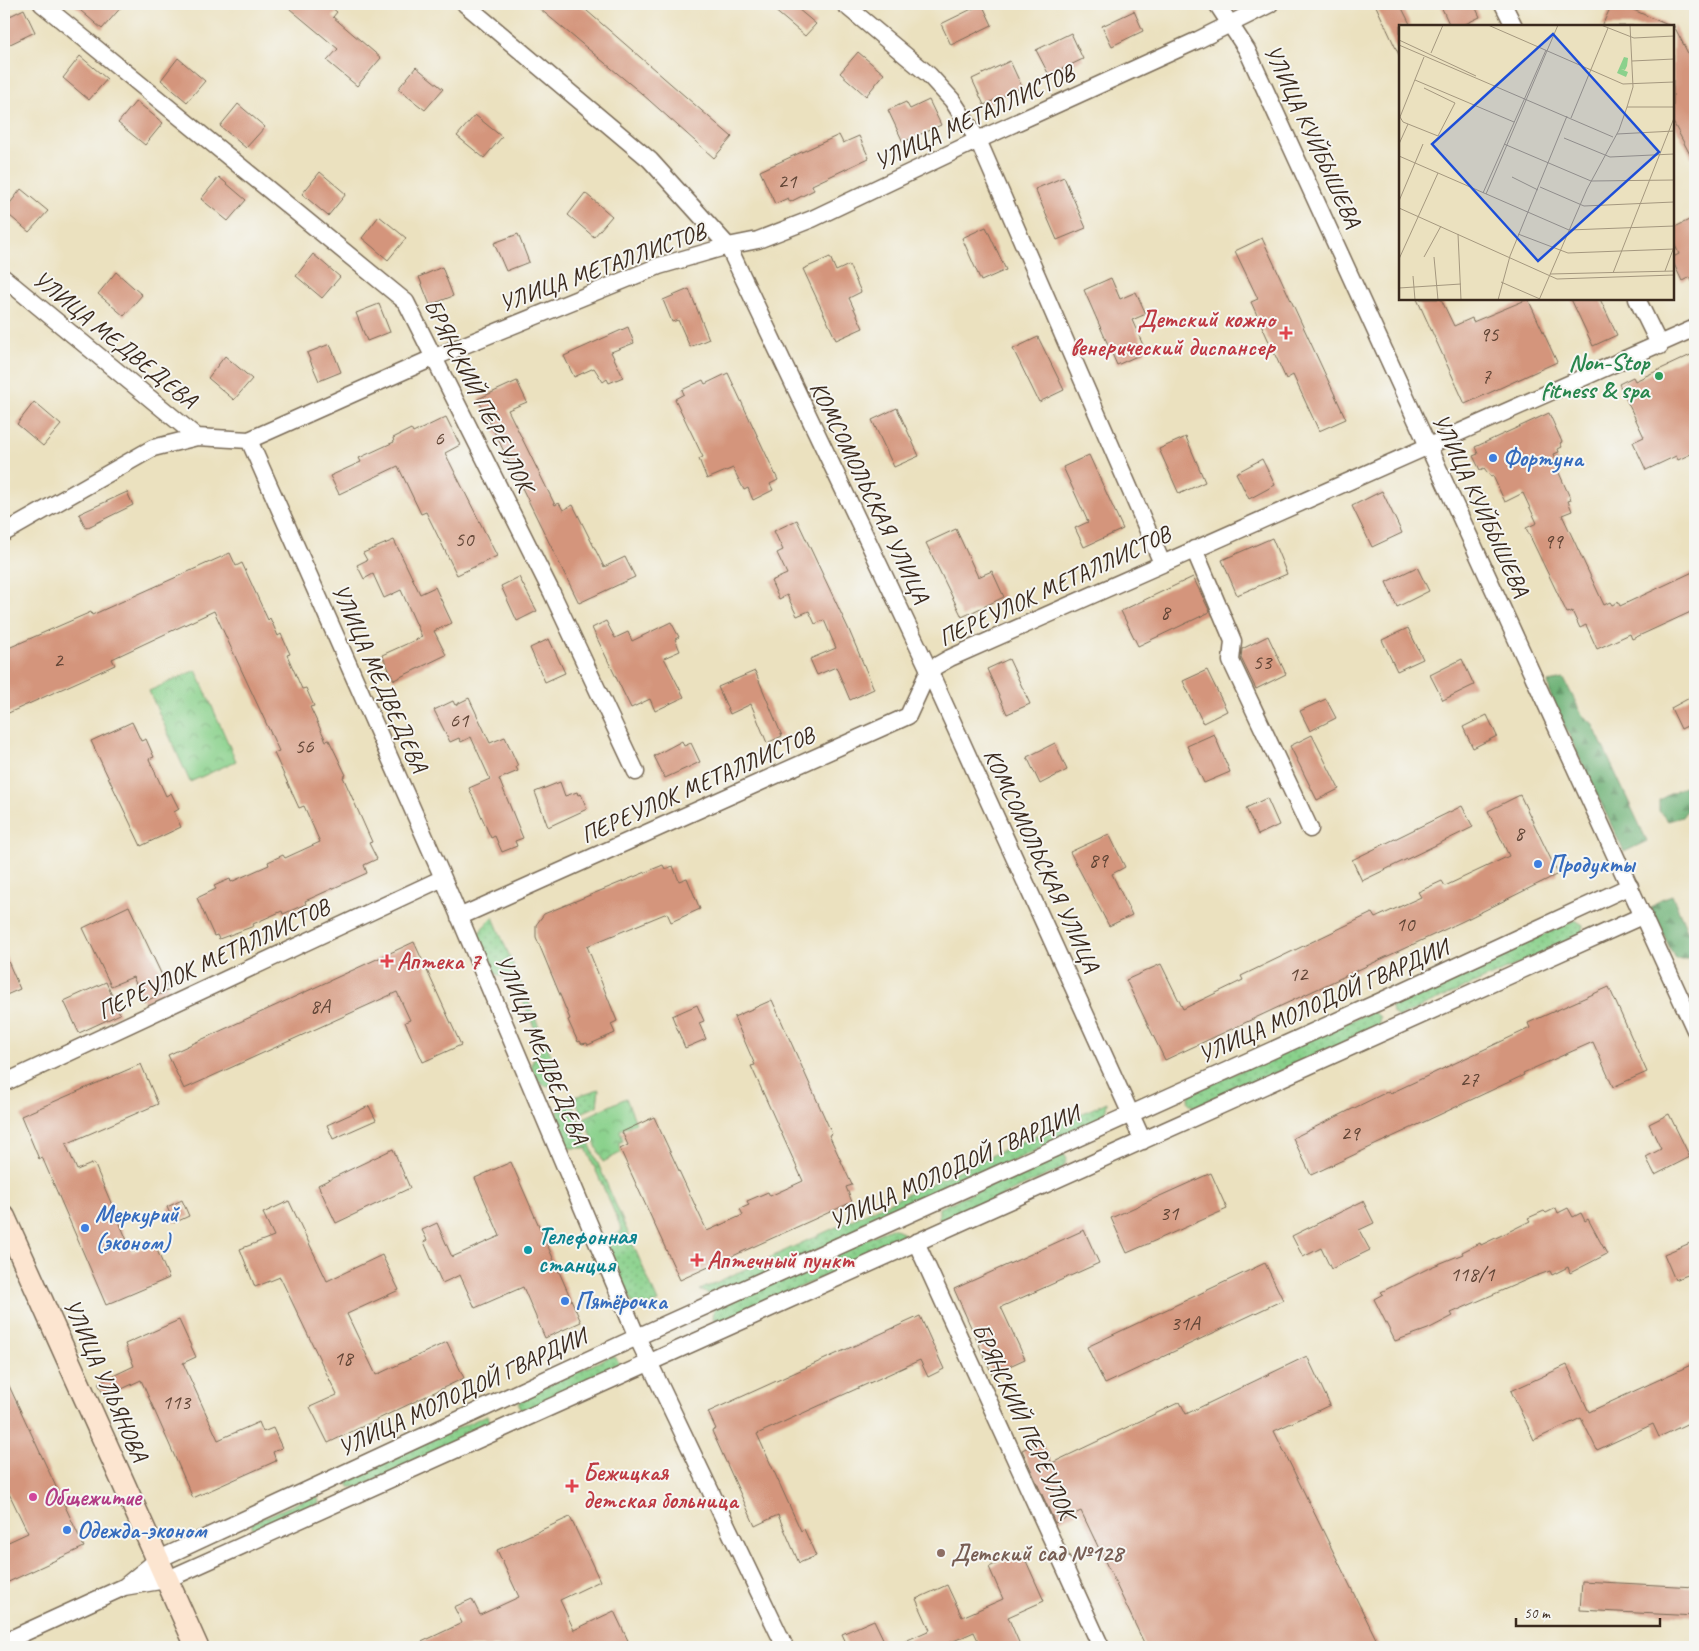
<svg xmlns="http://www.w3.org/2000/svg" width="1699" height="1651" font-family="Caveat,sans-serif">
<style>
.grass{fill:url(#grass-dots);stroke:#627e55}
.forest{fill:url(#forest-firs);stroke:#556e4b}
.park{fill:url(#park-crowns);stroke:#627e55}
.building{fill:#d4957c}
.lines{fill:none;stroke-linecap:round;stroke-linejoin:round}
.minor-casing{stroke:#796a56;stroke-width:19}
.secondary-casing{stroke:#796a56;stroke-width:25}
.minor{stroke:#fff;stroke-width:16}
.secondary{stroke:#fce5d0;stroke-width:22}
.health-dot{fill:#e0444e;stroke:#f6f6f2;stroke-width:2}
.leisure-dot{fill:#2e9e5b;stroke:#f6f6f2;stroke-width:2}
.shop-dot{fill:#3f7fe0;stroke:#f6f6f2;stroke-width:2}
.culture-dot{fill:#0f9aa8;stroke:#f6f6f2;stroke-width:2}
.hotel-dot{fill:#d1479c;stroke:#f6f6f2;stroke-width:2}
.education-dot{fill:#8d6e63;stroke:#f6f6f2;stroke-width:2}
.labels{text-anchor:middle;stroke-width:4;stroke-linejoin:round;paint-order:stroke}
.number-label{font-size:21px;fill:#614536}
.street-label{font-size:24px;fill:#3b2a1e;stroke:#f6f6f2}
.health-label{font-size:24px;font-weight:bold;fill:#be3a42;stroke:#f6f6f2;text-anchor:start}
.leisure-label{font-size:24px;font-weight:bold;fill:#27864d;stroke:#f6f6f2;text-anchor:end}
.shop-label{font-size:24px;font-weight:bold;fill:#366cbe;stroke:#f6f6f2;text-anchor:start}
.culture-label{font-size:24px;font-weight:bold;fill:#0d838f;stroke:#f6f6f2;text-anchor:start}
.hotel-label{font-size:24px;font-weight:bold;fill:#b23c85;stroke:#f6f6f2;text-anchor:start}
.education-label{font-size:24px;font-weight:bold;fill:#785e54;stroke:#f6f6f2;text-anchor:start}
.inset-road{fill:none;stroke:#a5987f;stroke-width:1}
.view{fill:#1d4ed8;fill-opacity:0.15;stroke:#1d4ed8;stroke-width:2.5}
.inset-edge{fill:none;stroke:#3b2a1e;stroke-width:2.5}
</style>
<defs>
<pattern id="grass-dots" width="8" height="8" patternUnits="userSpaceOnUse" patternTransform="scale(1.25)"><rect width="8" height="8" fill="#8ad18c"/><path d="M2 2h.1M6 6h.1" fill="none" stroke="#72aa72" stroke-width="1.8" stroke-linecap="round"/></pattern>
<pattern id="forest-firs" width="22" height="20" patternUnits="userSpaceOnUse" patternTransform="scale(1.25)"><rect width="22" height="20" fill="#6fb378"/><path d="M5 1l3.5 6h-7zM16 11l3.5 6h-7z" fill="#5c9262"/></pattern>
<pattern id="park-crowns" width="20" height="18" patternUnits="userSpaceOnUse" patternTransform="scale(1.25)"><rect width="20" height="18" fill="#8ad18c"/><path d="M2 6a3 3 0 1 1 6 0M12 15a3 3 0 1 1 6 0" fill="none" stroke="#72aa72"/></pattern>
</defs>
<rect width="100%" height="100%" fill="#f6f6f2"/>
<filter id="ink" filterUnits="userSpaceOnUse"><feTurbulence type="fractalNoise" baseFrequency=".02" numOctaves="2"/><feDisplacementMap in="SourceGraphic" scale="10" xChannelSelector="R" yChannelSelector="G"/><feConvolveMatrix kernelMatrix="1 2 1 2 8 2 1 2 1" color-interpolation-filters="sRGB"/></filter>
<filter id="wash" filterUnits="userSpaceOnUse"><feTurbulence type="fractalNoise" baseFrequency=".0096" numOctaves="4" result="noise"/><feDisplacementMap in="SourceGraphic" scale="20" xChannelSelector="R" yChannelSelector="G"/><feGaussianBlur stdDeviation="1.12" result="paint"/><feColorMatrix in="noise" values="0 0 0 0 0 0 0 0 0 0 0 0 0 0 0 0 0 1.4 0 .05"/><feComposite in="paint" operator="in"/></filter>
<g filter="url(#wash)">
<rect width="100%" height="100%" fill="#ebe1bf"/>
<path class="grass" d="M493,917l70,167 -16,2 -6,-2c-13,-16 -12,-23 2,-36l-30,-70c-26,1 -27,-21 -35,-42l5,-9z
M1575,920l8,5 -2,11 -182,81c-6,-3 -8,-5 -8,-11z
M1372,1011l8,6 -2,10 -182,82 -8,-7 2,-8z
M599,1089l-2,17 -16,7 -7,-16z
M570,1099l88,203 -22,10 -28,-65 4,-9 10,-8 -36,-82h-17c-12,-13 -20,-40 1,-49z
M1107,1102l-2,14 -7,6 -383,175 -15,-7z
M1063,1153l4,6 -4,9 -119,54 -5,-3v-11z
M891,1228l7,2 5,4 -3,8 -177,80h-6l-4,-4 1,-10z
M609,1357h5l5,5 -2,8 -89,42 -7,-2 -2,-6 3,-6z
M487,1415l5,9 -5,6 -128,57h-10l-3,-8z
M317,1494l2,9 -60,29 -7,-5v-4z"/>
<path class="forest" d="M1564,679l18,36 10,8 55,118 -23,11 -73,-155 -3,-15z
M1695,780v24l-5,2 -8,11 -14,4 -9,-10v-11z
M1672,895l23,53v4l-9,7h-11l-24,-51 10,-9z"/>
<path class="park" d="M196,670l40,91 -46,21 -41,-91z
M626,1098l10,25 -16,7 3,11 -5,2 4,9 -19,10 -19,-44z"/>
<g id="blocks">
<path class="building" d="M73,4h51l-22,25z
M284,4h43l10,8 -4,5 48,41 -24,28 -30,-25 11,-12z
M534,4h45l153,133 -18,21 -73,-65z
M767,4h25l24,20 -11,12z
M982,4l10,21 -41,20 -10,-21z
M1375,4h25l11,22h-11v31z
M1440,4h34l6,13 -19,9h-11z
M1612,4h8l50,22h-68z
M24,9l11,23 -31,15v-28z
M1134,11l9,20 -31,15 -10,-20z
M1673,24l22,43v97l-22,-42z
M1071,33l12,26 -34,16 -13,-25z
M858,52l26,22 -18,22 -26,-23z
M80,56l27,23 -18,21 -26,-22z
M178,58l27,23 -18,21 -26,-22z
M1010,61l12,26 -38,18 -12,-26z
M416,67l27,22 -18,21 -27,-21z
M929,100l12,25 -38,17 -15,-32 18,-8 4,7z
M136,101l27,22 -18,22 -27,-22z
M238,104l27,23 -19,21 -26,-22z
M475,115l27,22 -18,21 -27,-22z
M839,135l4,8 16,-7 10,22 -57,27 2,5 -24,12 -2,-4 -13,6 -15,-33z
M320,172l26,22 -18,22 -26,-22z
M219,177l27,23 -18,21 -27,-22z
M1064,177l22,51 -29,12 -22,-51z
M21,189l27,22 -19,21 -25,-21z
M585,193l27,23 -18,21 -26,-22z
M379,216l27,22 -18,22 -26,-22z
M1695,217v71l-5,-11 -8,4 -9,-19v-5l6,-3 -6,-13v-13z
M986,227l20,43 -25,11 -19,-43z
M518,234l11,28 -23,9 -12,-28z
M1262,238l84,181 -27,12 -26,-56 -7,4 -35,-77 7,-3 -23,-48z
M313,254l27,23 -18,21 -26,-22z
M830,257l6,14 13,-6 12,27 -12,6 14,30 -27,12 -33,-71z
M442,267l11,29 -23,9 -11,-28z
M116,272l26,23 -18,21 -26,-22z
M1111,278l9,21 16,-7 10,22 -14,6 14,32 -29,13 -33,-75z
M689,289l20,50 -19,8 -12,-27 -6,2 -9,-22z
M1417,299h24l13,27 18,-8 1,4 55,-23 29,63 -92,42z
M1571,299h29l17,36 -24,11z
M379,304l11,28 -23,9 -11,-28z
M628,327l6,16 -23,9 12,25 -14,6 -2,-4 -4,3 -9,-14 -20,9 -10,-21z
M1038,337l26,53 -25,12 -26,-53z
M330,344l11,28 -22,9 -12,-28z
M1695,353v99l-17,8 -2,-4 -30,14 -13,-28 11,-5 -25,-53 14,-7 2,4z
M225,356l27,23 -18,21 -26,-22z
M728,373l50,107 -8,4 3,6 -20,10 -5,-12 -4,2 -11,-22 -26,11 -8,-20 4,-2 -28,-58 9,-5 -2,-4 21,-10 2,4z
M517,381l10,21 -19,8 47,95 4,-2 4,7 10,-5 31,62 21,-10 10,20 -56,26 -101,-204z
M34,402l27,23 -18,21 -26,-22z
M897,408l22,48 -25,11 -22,-47z
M1549,413l13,29 -2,1 2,4 -4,2 1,3 -5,2 4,10 -2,2 15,34 -3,1 4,10 -10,4 42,90 6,-3 2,3 6,-3 2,4 75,-35v39l-63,29 -2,-5 -33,15 -11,-24 -6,3 -8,-17 -5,2 -41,-85 11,-5 -14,-30 -18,9 -12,-26 -2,1 -7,-9 -4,2 -7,-14 5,-2 -3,-7z
M446,417l14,28 -15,8 52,103 -40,19 -31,-63 -5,2 -23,-48 -59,28 -9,-18 31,-14 -2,-4 35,-16 -1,-4 18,-9 2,4z
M1186,437l19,45 -26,12 -20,-45z
M1089,455l34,74 -39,18 -9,-19 13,-6 -25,-55z
M1262,459l13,26 -26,14 -13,-26z
M1382,491l20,42 -30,14 -20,-41z
M127,492l6,13 -47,23 -7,-14z
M797,520l52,110 25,59 -24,11 -14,-33 -19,8 -7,-16 26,-11 -12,-28 -9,4 -6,-13 -12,5 -10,-21 -8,4 -8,-18 16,-7 -10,-21 6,-3 -9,-19z
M956,529l22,48 14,-6 12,26 -42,20 -36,-74z
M1272,538l15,36 -50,21 -15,-35z
M394,540l26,54 15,-7 17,36 -18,8 12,24 -52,25 -12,-25 40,-18 -21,-47 -17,8 -11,-24 -9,5 -7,-14 10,-5 -4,-7z
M230,553l6,13 6,-3 26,57 2,-2 8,18 3,-2 9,20 -3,1 15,34 4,-1 8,18 -4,1 16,34 3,-1 17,35 -3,2 29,65 -3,1 8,16 -13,6 3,8 -62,28 1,3 -23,10 -1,-3 -29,13 1,2 -35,13 -2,-4 -3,1 -17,-38 19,-9 -2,-3 16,-7 1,3 38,-17 -1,-3 15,-7 2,3 35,-16 -16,-36 -5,2 -25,-55 5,-2 -65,-140 -102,48 3,6 -111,50v-65l87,-38 1,3z
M1417,567l12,24 -32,16 -11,-25z
M519,577l18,34 -20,10 -16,-35z
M1193,577l17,35 -72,34 -17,-35z
M606,621l9,17 13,-6 4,9 39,-19 8,15 -4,2 5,12 -16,7 20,39 -29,14 -5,-12 -19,9 -39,-80z
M1408,628l15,31 -26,12 -15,-31z
M1268,636l18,38 -30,15 -15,-31 1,-9z
M549,639l16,34 -20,9 -15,-34z
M1009,659l21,45 -23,10 -20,-45z
M1462,659l12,26 -31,15 -13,-25z
M1207,670l20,41 -24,12 -20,-42z
M755,671l27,65 -15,7 -16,-39 -21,10 -12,-27z
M1695,695v27l-14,7 -10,-21z
M469,698l21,45 15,-6 13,29 -2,1 2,4 -19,8 24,59 -8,3 2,5 -15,6 -7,-16 -4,2 -22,-50 21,-9 -19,-42 -10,5 -2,-4 -9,4 -16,-32 19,-9 2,4z
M1326,699l10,19 -26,13 -10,-20z
M1487,715l10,21 -24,12 -10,-21z
M132,722l9,19 5,-2 8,18 -5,2 17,37 5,-3 8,16 -5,3 7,15 -40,19 -50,-105z
M1214,734l16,38 -26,11 -17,-37z
M1312,735l27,54 -22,11 -27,-54z
M682,741l2,5 7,-3 9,19 -35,16 -11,-22z
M1055,743l12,27 -27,14 -13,-27z
M560,782l5,14 12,-4 1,3 3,-1 6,15 -39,18 -13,-35z
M1520,795l38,79 -97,48 -296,138 -39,-80 35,-16 22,45 60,-29 -2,-4 131,-63 3,5 46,-21 -3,-5 24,-11 3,5 64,-30 -21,-45z
M1267,798l12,27 -21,10 -12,-27z
M1462,806l11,21 -111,54 -10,-21z
M1109,834l16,33 -13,7 20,41 -23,11 -39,-74z
M663,865l2,4 8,-3 6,15 8,-3 13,31 -29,13 -4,-9 -80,33 30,75 -6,3 4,9 -27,12 -1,-2 -5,1 -2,-3 -2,1 -10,-22 2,-1 -34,-82v-12l8,-11z
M129,906l40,84 -25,12 -11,-25 -22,9 -28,-58z
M414,942l47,103 -38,17 -18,-40 5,-2 -13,-28 -213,97 -16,-34z
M4,952l16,37 -16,7z
M106,982l14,32 -41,19 -15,-32z
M1609,987l38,85 -34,15 -20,-45 -70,31 1,2 -213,100 -18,-37 96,-47 2,2 139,-65 -2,-5z
M772,1000l60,134 -3,1 23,50 -6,2 6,15 -172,78 -60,-131 8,-4 -6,-13 32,-15 53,114 36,-16 -3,-6 9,-4 -2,-4 21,-9 2,4 33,-15 -52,-115 4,-1 -21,-48z
M697,1005l7,16 -5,2 7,16 -21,9 -13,-32z
M141,1064l17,40 -92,40 11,26 17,-7 38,89 22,-9 15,35 -63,27 -64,-148 -3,2 -18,-43z
M369,1106l7,14 -43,19 -6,-14z
M1669,1114l21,43 -35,18 -9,-18 15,-8 -12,-25z
M393,1149l17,39 -74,35 -18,-38z
M511,1162l70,160 -36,16 -22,-51 -48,21 -15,-33 -18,8 -18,-41 3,-2 -5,-10 15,-7 15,34 48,-21 -25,-58z
M1211,1173l16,36 -100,44 -16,-35z
M182,1200l7,16 -15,7 -7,-16z
M289,1201l38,80 55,-26 17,35 -52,24 29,61 71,-33 17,36 -136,65 -18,-36 27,-12 -57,-118 -25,10 -15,-38 34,-13 -11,-23z
M1363,1201l11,22 -15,7 11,20 -39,19 -10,-21 -18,9 -11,-21z
M1556,1208l2,5 10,-5 5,9 8,-4 4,8 3,-2 19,35 -37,19 -2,-6 -16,8 -2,-4 -17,6 -82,36 2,3 -25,13 -33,12 -21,-42 9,-5 -2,-2 50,-25 32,-13 -1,-2 18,-9 1,2 21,-10 28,-14 -2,-3 16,-7 2,2z
M1084,1230l15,33 -98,44 24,52 -33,15 -38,-85z
M1695,1241v31l-20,8 -11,-26z
M1265,1263l18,37 -178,84 -18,-37z
M920,1316l24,53 -16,8 -8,-17 -163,74 44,97 3,-2 12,27 -17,7 -21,-48 -23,11 -43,-95 4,-2 -8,-17z
M179,1320l17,37 -13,6 35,77 41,-18 4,10 10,-4 9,20 -9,4 3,9 -83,37 -52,-118 -36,17 -7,-14 36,-17 -9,-22z
M1307,1356l23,49 -56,26 106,216h-234l-65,-136 -26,12 -33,-73 19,-9 11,22 128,-61 6,12z
M1695,1363v57l-36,17 -6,-13 -56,26 -16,-32 -47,22 -23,-49 56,-26 22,47z
M4,1375l80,172 -80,37v-40l24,-11 -24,-50z
M570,1517l30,64 -40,19 14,30 40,-19 17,36h-220l51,-24 -8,-16 18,-8 8,16 39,-18 -22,-47z
M1022,1552l22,49 -36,16 13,30h-40l-7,-15 -34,15h-48l38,-17 -14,-31 31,-14 15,32 41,-18 -14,-32z
M1582,1581l113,6v29l-115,-6z
M874,1620l13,27h-39l-6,-13z"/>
</g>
</g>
<g filter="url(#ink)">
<use href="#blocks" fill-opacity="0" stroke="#796a56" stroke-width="1"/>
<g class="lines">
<defs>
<path id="minor" d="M42,4l364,298 146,291 84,179
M465,4l185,156 78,86 201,424 214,471
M844,4l85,71 23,25 26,40 184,423
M1217,4l30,46 448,980
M1503,4l11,22
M4,278l193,159
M1637,299l23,47
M249,440l194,438 194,459 148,310
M4,533l149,-85 44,-11 52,3 186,-83 224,-91 69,-20 30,-6 54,-21 166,-79 220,-100 72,-36
M1194,549l39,92 -2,20 79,168
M459,917l449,-201 21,-46 21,-12 745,-330
M4,1083l439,-205
M916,1242l185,405
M124,1587l42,-7 1478,-665
M4,1642l120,-55 33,-27 480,-223 742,-335 251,-116"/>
<path id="secondary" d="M4,1217l193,430"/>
</defs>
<use href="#minor" class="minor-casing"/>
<use href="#secondary" class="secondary-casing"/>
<use href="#minor" class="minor"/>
<use href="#secondary" class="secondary"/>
</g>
</g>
<g class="health-dot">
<path d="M1283.5 325.5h5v5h5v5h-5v5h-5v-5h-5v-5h5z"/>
<path d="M384.5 953.5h5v5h5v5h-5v5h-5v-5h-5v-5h5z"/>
<path d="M694.5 1252.5h5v5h5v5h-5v5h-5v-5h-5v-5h5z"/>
<path d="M569.5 1478.5h5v5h5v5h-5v5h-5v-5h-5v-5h5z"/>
</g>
<circle class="leisure-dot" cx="1659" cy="376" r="5"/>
<g class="shop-dot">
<circle cx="1493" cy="458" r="5"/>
<circle cx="1538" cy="864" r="5"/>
<circle cx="85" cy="1228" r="5"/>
<circle cx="565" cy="1301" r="5"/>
<circle cx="67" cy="1530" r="5"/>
</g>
<circle class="culture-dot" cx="528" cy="1250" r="5"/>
<circle class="hotel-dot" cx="33" cy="1497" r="5"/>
<circle class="education-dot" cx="941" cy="1553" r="5"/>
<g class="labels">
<g class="number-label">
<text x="787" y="188">21</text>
<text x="1489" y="341">95</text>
<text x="1486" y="383">7</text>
<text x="439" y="445">6</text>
<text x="464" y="546">50</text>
<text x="1553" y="548">99</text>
<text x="1165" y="619">8</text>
<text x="58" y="667">2</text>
<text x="1262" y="669">53</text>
<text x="459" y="727">61</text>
<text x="304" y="753">56</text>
<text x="1519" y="840">8</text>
<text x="1098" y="867">89</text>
<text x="1405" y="931">10</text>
<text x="1298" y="981">12</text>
<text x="320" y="1013">8А</text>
<text x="1469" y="1086">27</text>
<text x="1350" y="1140">29</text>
<text x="1169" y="1220">31</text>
<text x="1472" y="1281">118/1</text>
<text x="1185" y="1330">31А</text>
<text x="343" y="1365">18</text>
<text x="176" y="1409">113</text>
</g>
<g class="street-label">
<text transform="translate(974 117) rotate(-25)" y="8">УЛИЦА МЕТАЛЛИСТОВ</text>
<text transform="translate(1313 136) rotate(65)" y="8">УЛИЦА КУЙБЫШЕВА</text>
<text transform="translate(602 267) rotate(-20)" y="8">УЛИЦА МЕТАЛЛИСТОВ</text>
<text transform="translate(115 339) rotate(39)" y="8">УЛИЦА МЕДВЕДЕВА</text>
<text transform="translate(479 395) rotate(63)" y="8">БРЯНСКИЙ ПЕРЕУЛОК</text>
<text transform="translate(870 492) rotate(64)" y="8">КОМСОМОЛЬСКАЯ УЛИЦА</text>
<text transform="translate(1481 505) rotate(65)" y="8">УЛИЦА КУЙБЫШЕВА</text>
<text transform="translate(1054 586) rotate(-25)" y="8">ПЕРЕУЛОК МЕТАЛЛИСТОВ</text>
<text transform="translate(380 678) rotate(66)" y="8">УЛИЦА МЕДВЕДЕВА</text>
<text transform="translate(697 785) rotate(-24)" y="8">ПЕРЕУЛОК МЕТАЛЛИСТОВ</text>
<text transform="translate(1042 860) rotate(65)" y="8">КОМСОМОЛЬСКАЯ УЛИЦА</text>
<text transform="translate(213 959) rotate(-25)" y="8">ПЕРЕУЛОК МЕТАЛЛИСТОВ</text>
<text transform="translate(1323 1001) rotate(-24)" y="8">УЛИЦА МОЛОДОЙ ГВАРДИИ</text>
<text transform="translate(542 1049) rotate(67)" y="8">УЛИЦА МЕДВЕДЕВА</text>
<text transform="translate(954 1167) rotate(-24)" y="8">УЛИЦА МОЛОДОЙ ГВАРДИИ</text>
<text transform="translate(106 1380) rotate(66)" y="8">УЛИЦА УЛЬЯНОВА</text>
<text transform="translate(462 1392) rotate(-25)" y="8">УЛИЦА МОЛОДОЙ ГВАРДИИ</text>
<text transform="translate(1024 1421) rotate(65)" y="8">БРЯНСКИЙ ПЕРЕУЛОК</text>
</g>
<g class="health-label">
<text x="1275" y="327" text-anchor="end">Детский кожно<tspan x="1275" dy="28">венерический диспансер</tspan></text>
<text x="397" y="969">Аптека 7</text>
<text x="707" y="1268">Аптечный пункт</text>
<text x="583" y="1480">Бежицкая<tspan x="583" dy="28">детская больница</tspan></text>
</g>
<g class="leisure-label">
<text x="1649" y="370">Non-Stop<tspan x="1649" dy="28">fitness &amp; spa</tspan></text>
</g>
<g class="shop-label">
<text x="1503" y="466">Фортуна</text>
<text x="1548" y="872">Продукты</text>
<text x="95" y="1222">Меркурий<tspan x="95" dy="28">(эконом)</tspan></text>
<text x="575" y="1309">Пятёрочка</text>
<text x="77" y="1538">Одежда-эконом</text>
</g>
<g class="culture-label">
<text x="538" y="1244">Телефонная<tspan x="538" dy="28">станция</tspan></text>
</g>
<g class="hotel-label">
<text x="43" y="1505">Общежитие</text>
</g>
<g class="education-label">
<text x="951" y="1561">Детский сад №128</text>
</g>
</g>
<g transform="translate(1399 25)">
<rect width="275" height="275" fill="#ebe1bf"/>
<path d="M225,32l4,1 -1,8 -2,4 -4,-1 7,3 -2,5 -9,-4z" fill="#8ad18c"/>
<path class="inset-road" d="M89,0l135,59 51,-2M202,0l33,13 40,-2M0,15l77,36M0,20l214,92M32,28l12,-28M233,36l42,-2M16,55l99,42M25,63l31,15 -17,33 -35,-14 -3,-5 24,-60M228,82h47M172,93l37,-90M218,109l57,-3M165,113l46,19 64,-3M0,119l9,-20M105,119l87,37 83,-1M0,131l170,74 105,-4M113,152l26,13M141,162l44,19 90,-4M84,168l63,-143M87,169l72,-169M0,176l24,-57M0,183l158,71 117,-4M59,209l3,66M119,209l50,19 106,-4M25,232l17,-31M35,232l4,43M0,234l39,-86M266,246l9,-24M214,248l61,-155M151,249l124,-3M14,251l2,24M102,257l39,17M0,263l62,-4M99,275l12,-44 57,-140M140,275l48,-111 32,-59 8,-23 6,-20 -3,-62"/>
<path class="view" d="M154,9l106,118 -121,109 -106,-117z"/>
<rect width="275" height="275" class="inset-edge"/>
</g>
<rect width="1699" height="1651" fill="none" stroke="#f6f6f2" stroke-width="20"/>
<path d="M1516 1618v8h144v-8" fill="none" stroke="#3b2a1e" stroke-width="2.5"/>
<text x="1524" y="1618" font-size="15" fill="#3b2a1e" stroke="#f6f6f2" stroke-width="4" paint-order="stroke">50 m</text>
</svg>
